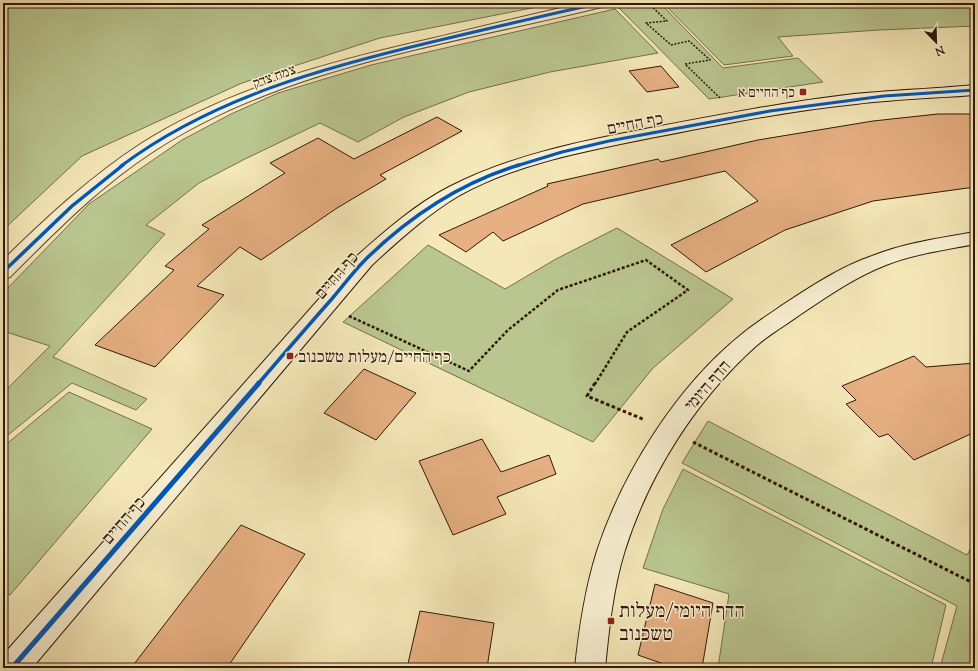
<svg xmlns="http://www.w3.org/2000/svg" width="978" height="671" font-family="'Sorts Mill Goudy','Frank Ruhl Libre',serif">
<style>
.green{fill:#bac690;stroke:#766e4c}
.building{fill:#e6b082;stroke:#321708}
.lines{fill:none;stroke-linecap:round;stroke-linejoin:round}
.street-casing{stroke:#634b34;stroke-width:2}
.secondary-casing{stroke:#321708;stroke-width:2}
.path-far2{stroke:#321708;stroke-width:1.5;stroke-dasharray:2 1.5;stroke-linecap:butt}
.path-far1{stroke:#321708;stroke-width:2.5;stroke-dasharray:3 2;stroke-linecap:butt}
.path{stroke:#321708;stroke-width:3;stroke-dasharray:3.5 2.5;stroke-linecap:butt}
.street{fill:#f8f0d1;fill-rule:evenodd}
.secondary{fill:#f8f0d1;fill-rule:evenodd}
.cycleway-far2-casing{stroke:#f8f0d1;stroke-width:4.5}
.cycleway-far1-casing{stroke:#f8f0d1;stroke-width:6}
.cycleway-casing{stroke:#f8f0d1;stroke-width:8}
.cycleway-far2{stroke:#0057b8;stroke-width:3}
.cycleway-far1{stroke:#0057b8;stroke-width:3.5}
.cycleway{stroke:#0057b8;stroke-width:5}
.poi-dot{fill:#8f2418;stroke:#f8f0d1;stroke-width:1.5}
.labels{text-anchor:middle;stroke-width:3;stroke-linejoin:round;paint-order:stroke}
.far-street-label{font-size:14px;fill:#321708;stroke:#f8f0d1}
.far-poi-label{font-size:14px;fill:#321708;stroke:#f8f0d1;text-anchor:end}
.street-label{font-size:17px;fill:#321708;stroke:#f8f0d1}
.poi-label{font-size:17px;fill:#321708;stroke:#f8f0d1;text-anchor:start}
.near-poi-label{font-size:20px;fill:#321708;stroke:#f8f0d1;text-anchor:start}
</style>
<rect width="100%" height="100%" fill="#f5e8b8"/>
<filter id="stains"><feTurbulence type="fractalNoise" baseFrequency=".005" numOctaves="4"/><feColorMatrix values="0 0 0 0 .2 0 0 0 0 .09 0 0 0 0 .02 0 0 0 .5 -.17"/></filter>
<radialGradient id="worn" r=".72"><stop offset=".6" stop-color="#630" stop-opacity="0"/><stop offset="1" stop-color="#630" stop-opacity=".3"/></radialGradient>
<path class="green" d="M3,3h554l-177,35 -138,45 -160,73 -79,74z
M645,3h15l63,65 75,-10 25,24 -114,17 -91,-92z
M663,3h312v23l-96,4 -101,7 15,19 -69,9z
M615,9l43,44 -108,19 -81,20 -65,25 -46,25 -38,-19 -75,36 -46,24 -53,42 19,9 -112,123 94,42 -11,11 -64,-27 -69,56v-46l47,-47 -47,-15v-38l86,-89 93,-64 49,-26 47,-21 93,-28z
M617,228l116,71 -80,69 -60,74 -250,-120 85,-77 77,44 51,-30z
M69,392l83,37 -142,166 -7,-4v-144z
M708,421l259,134 8,-14v127h-35l17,-62 -275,-143z
M683,469l263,136 -15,63h-213l11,-74 -86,-26 20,-59z"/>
<path class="building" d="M661,66l18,21 -32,5 -18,-21z
M938,114h37v73l-102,14 -88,29 -79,42 -35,-27 87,-44 -33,-30 -142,33 -80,37 -10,-9 -27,20 -27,-17 109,-49 -1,-2 111,-25 3,3 97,-22 115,-19z
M437,117l25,14 -82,44 6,4 -49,29 -76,52 -21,-13 -43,39 27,9 -69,72 -60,-22 79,-75 -9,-4 44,-37 -7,-4 83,-52 -15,-10 48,-25 36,21z
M914,356l12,11 49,-4v69l-61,28 -26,-26 -9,3 -33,-33 10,-4 -14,-14z
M364,369l52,24 -40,47 -52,-27z
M482,439l19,33 48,-17 7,19 -59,23 9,17 -53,21 -34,-74z
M241,525l64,29 -78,114h-96z
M655,584l58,19 -11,65h-27l-37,-13z
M420,611l74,12 -7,45h-80z"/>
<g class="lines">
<defs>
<path id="street" d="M583,3h25l-2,3c-149,37 -322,60 -452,145 -54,35 -99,81 -144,126l-7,2v-19c43,-42 88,-84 139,-117 89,-56 191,-82 292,-105 50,-12 99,-24 149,-35z"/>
<path id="secondary" d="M975,85v10c-39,3 -79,4 -119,9 -69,7 -137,21 -206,34 -63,13 -132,25 -190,57 -32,19 -60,44 -88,70l-340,403h-29v-13l355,-400c28,-25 58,-51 91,-68 62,-32 133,-46 201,-59 68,-13 136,-26 204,-34 40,-4 81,-5 121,-9z
M975,232v12c-30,6 -61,10 -89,21 -31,12 -58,31 -85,49 -15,11 -31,20 -45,32 -60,54 -107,128 -131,204 -12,38 -16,79 -20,118h-30c4,-39 10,-79 22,-117 26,-79 80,-165 145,-217 13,-11 28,-20 42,-30 28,-18 56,-37 88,-48 33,-13 68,-18 103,-24z"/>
</defs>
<use href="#street" class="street-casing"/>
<use href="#secondary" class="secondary-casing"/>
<path class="path-far2" d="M648,3l19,18 -21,2 25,22 18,-4 21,19 -25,4 36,35"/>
<path class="path-far1" d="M349,316l120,55 39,-41 50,-40 88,-30 42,30 -61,42 -32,52"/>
<path class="path" d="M595,383l-8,13 58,24
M693,442l282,142"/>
<use href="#street" class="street"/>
<use href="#secondary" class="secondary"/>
<defs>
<path id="cycleway-far2" d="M121,166c92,-69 205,-99 315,-125 55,-13 110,-26 165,-38
M516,166l46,-14 47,-11 161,-30 114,-15 91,-6"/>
<path id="cycleway-far1" d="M3,272l69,-66 51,-41
M258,384c24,-28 48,-56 72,-83 12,-14 23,-29 36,-42 44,-43 94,-76 153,-94"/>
<path id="cycleway" d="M12,668l247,-285"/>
</defs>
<use href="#cycleway-far2" class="cycleway-far2-casing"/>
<use href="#cycleway-far1" class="cycleway-far1-casing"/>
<use href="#cycleway" class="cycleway-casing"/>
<use href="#cycleway-far2" class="cycleway-far2"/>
<use href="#cycleway-far1" class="cycleway-far1"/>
<use href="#cycleway" class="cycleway"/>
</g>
<g class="poi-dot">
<rect x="799" y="88" width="8" height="8" rx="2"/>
<rect x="286" y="352" width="8" height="8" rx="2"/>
<rect x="607" y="617" width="8" height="8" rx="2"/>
</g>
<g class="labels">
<g class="far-street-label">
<text transform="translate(274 76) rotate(-20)" y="5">צמח צדק</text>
</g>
<g class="far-poi-label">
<text x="795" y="97">כף החיים א</text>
</g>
<g class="street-label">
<text transform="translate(635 123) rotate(-11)" y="6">כף החיים</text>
<text transform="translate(336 275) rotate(-49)" y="6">כף החיים</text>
<text transform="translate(707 385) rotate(-49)" y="6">הדף היומי</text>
<text transform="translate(123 520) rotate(-49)" y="6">כף החיים</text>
</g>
<g class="poi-label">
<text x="298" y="362">כף החיים/מעלות טשכנוב</text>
</g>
<g class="near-poi-label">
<text x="619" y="617">הדף היומי/מעלות<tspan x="619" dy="23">טשכנוב</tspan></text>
</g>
</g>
<rect width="978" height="671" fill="none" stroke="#f5e8b8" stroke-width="16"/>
<rect x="4" y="4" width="970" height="663" fill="none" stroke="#321708" stroke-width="2"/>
<rect x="8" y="8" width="962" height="655" fill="none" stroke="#321708"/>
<g transform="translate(936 42) rotate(157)" stroke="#f8f0d1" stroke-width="3" paint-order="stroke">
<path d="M0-3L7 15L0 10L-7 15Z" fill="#321708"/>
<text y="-6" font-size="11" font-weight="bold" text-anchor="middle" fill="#321708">N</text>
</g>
<rect width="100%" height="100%" filter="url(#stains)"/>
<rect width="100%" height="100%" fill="url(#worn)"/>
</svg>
